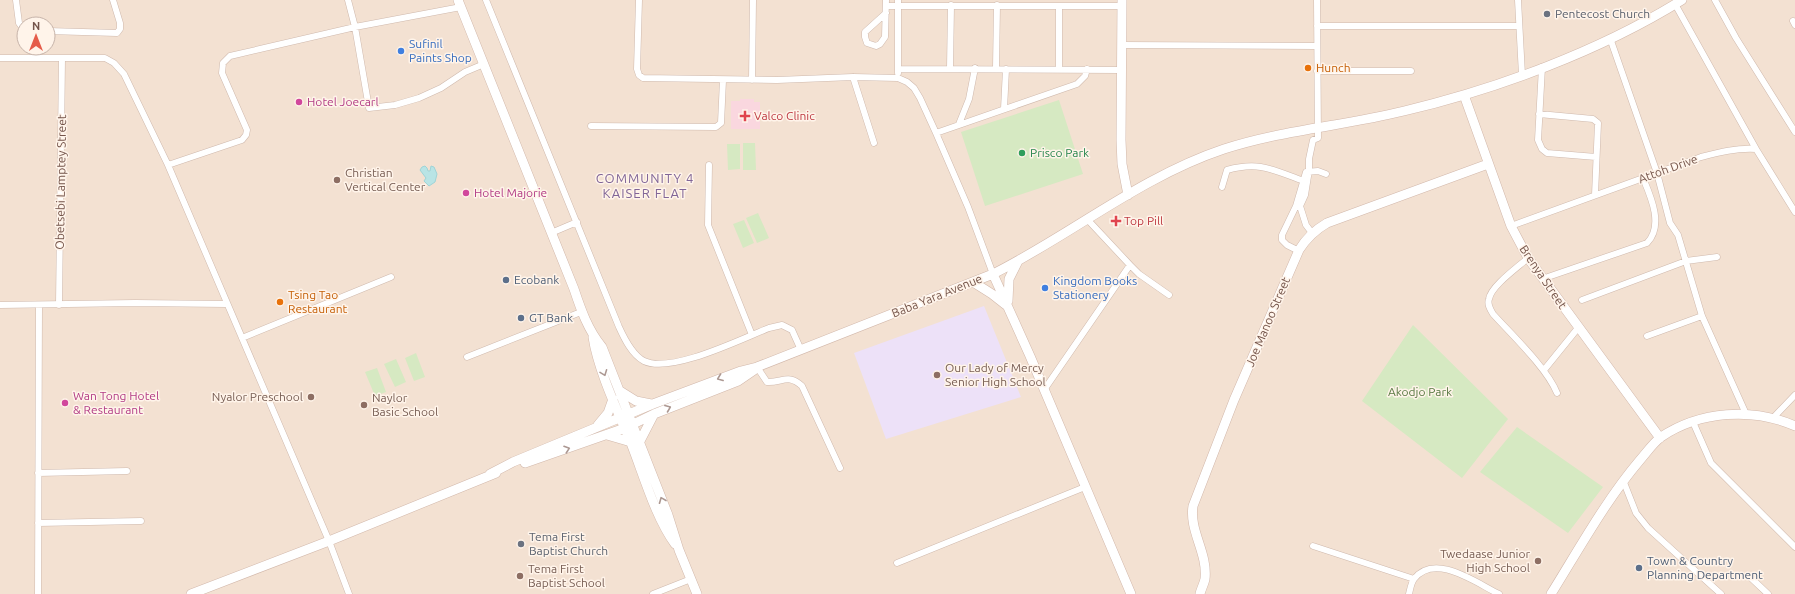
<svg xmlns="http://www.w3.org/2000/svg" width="1795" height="594" font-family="Ubuntu,sans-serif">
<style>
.residential{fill:#f3e1d2;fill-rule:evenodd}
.education{fill:#ede1f8}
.medical{fill:#fad7df}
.green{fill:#d6e9c2}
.water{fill:#b9e4e5;stroke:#9fd4d7}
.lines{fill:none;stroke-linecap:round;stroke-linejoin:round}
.street-casing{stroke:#cfb9ad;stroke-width:7}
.secondary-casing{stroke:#d2b8ab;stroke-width:10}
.street{stroke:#fff;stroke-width:6}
.secondary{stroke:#fff;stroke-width:9}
.oneway{stroke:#ac9892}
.worship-dot{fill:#6b7280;stroke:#fff4ea;stroke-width:1.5}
.shop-dot{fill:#3f7fe0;stroke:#fff4ea;stroke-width:1.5}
.food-dot{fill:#e8710a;stroke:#fff4ea;stroke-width:1.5}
.hotel-dot{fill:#d1479c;stroke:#fff4ea;stroke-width:1.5}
.health-dot{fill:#e0444e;stroke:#fff4ea;stroke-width:1.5}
.leisure-dot{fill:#2e9e5b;stroke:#fff4ea;stroke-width:1.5}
.education-dot{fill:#8d6e63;stroke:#fff4ea;stroke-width:1.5}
.service-dot{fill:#5c6f8a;stroke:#fff4ea;stroke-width:1.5}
.labels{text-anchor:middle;stroke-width:3;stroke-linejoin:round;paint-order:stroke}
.worship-label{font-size:12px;fill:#5b616d;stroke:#fff4ea;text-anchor:start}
.shop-label{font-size:12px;fill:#366cbe;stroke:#fff4ea;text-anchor:start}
.food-label{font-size:12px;fill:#c56008;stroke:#fff4ea;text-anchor:start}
.hotel-label{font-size:12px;fill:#b23c85;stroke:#fff4ea;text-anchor:start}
.health-label{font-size:12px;fill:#be3a42;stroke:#fff4ea;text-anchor:start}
.leisure-label{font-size:12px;fill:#27864d;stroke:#fff4ea;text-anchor:start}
.street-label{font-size:12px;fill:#74544a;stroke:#fff4ea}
.education-label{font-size:12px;fill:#785e54;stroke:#fff4ea;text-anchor:start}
.service-label{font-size:12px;fill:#4e5e75;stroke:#fff4ea;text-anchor:start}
.park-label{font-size:12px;fill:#587942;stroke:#fff4ea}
.neighbourhood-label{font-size:13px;letter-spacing:1px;fill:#816597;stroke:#fff4ea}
</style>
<rect width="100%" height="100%" fill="#fcf0e4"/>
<path class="residential" d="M0,0h1795v594h-1795zM24,24h24v24h-24z"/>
<path class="education" d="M984,306l37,91 -135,42 -32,-86z"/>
<path class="medical" d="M740,99h14v3h6v27h-29v-28h9z"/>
<path class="green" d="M1059,100l24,74 -98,32 -24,-74z
M743,143h12l1,27h-13z
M727,144h13v25l-12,1z
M758,213l11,25 -12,5 -11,-25z
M744,220l10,23 -11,5 -10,-24z
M1413,325l95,94 -46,59 -100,-77z
M416,353l9,24 -11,4 -9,-23z
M396,359l10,23 -11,5 -11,-23z
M377,368l9,24 -11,4 -10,-24z
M1517,427l86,60 -35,46 -88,-61z"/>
<path class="water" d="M425,166l2,2 1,3h2l1,-5 3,1 3,7 -2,8 -6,4 -5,-5 2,-3 -6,-8 2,-3z"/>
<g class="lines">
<defs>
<path id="street" d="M16,0l3,23 5,7
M348,0l7,27 14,81 26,-3 24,-7 22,-10 24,-16 19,-8
M486,0l133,327c5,11 13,28 25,34 27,13 97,-22 125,-33l13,-3 10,5 9,20
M639,0l-2,69 2,6 4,3 134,2 76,-3 45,1 9,4 7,6 6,10 16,35 32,74 25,67
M898,0v73
M1518,0l4,75
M1715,0l21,38 59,94
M1675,4l81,145
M886,6h236
M1059,6v63
M886,13l-21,19v5l2,6 9,3 4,-2 5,-7 1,-37
M1793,21l2,4
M1317,26h202
M48,31l69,2 3,-4v-6l-7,-23
M1610,38l47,135 13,50 8,12 24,81 44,98
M1121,45l196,1
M0,58h105l9,5 10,11 44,91 161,376 20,53
M1542,67l-4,73 4,9 5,4 49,4
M950,68l1,-63
M996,68l1,-63
M898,69l223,1
M1317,71h94
M853,77l21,66
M752,80l1,-80
M1004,109l2,-40
M1539,114l54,5 5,4 -3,72
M959,124l10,-25 6,-31
M591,126l125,1 5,-4 2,-43
M936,133l141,-49 8,-8 2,-7
M168,165l74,-25 4,-5 1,-5 -25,-57 1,-10 7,-7 125,-29 106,-20
M709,165l-1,60 44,110
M1222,187l5,-17c33,-9 46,0 77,11
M1087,219l43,46
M1511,226l190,-69c19,-5 35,-9 55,-8l39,63
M551,233l26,-11
M1312,233l-6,-8 -6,-19 5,-11 4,-25v-11l4,-19 5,-2 -1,-138
M1299,251l-12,-6 -5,-5v-5l14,-29 10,-34 12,-1 8,3
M1528,258c-10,9 -37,28 -39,41 -2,5 1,10 4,15 18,20 54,54 64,79
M1542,279l105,-36c17,-17 4,-46 -4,-65
M1582,300l104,-39 31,-4
M0,305l135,-2 92,1
M59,305l3,-247
M1647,336l55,-20
M242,338l149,-61
M467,357l114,-45
M757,367l10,15c15,1 21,-9 35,4l38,82
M1544,370l34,-42
M1044,390l86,-125 9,9 30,21
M1773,418l22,-23
M1693,422l18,41 84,84
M38,473l89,-2
M1623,480l13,33 12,15 73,66
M38,523l103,-2
M1313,546l101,33
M897,563l188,-76
M1750,577l18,17
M38,594l1,-289
M653,594l38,-15
M1409,594c1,-4 2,-11 5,-15 21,-27 62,4 85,15"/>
<path id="secondary" d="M458,0l116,289c7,21 14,41 28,58l66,168 11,35 18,44
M1122,0l-1,140 1,24 6,31
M1464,95l47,131 17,32 132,180
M993,274l37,82 101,238
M973,282l19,12 14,11
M1008,301l1,-22 9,-18
M593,337c5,33 25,75 38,106 13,33 24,73 44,101
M620,391l16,10 15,3
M598,425l10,-12 5,-14
M607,435l24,7
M639,443l15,-29
M525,463l100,-35 29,-14 84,-33 19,-13
M490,474l23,-12 140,-58 88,-33 16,-4 236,-93c78,-39 147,-97 231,-125 58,-19 120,-23 180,-38 93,-22 196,-60 278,-111
M191,594l138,-53 167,-68
M1200,594c1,-5 4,-10 5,-15 3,-26 -16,-48 -12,-73l41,-106 65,-150c8,-13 16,-20 28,-27l161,-59
M1551,594c28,-45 55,-94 89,-134 7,-8 13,-17 21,-23 39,-26 91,-30 134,-11"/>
</defs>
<use href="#street" class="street-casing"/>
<use href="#secondary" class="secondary-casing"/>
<use href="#street" class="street"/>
<use href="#secondary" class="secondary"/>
</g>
<defs><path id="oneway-chevron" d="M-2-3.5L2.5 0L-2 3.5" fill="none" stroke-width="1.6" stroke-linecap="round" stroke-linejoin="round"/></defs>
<g class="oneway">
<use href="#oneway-chevron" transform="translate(604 373) rotate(69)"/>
<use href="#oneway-chevron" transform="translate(720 378) rotate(159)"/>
<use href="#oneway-chevron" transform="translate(668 408) rotate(-22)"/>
<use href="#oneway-chevron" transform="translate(567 449) rotate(-19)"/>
<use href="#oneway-chevron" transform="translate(662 500) rotate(-112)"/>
</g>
<g class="worship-dot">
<circle cx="1547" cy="14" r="4"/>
<circle cx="521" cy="544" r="4"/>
</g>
<g class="shop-dot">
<circle cx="401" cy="51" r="4"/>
<circle cx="1045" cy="288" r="4"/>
</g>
<g class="food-dot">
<circle cx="1308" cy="68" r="4"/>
<circle cx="280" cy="302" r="4"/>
</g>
<g class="hotel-dot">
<circle cx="299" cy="102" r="4"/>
<circle cx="466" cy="193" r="4"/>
<circle cx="65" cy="403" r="4"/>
</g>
<g class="health-dot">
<path d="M743 110h4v4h4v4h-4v4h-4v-4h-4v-4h4z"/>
<path d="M1114 215h4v4h4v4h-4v4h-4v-4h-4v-4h4z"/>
</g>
<circle class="leisure-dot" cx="1022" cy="153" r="4"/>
<g class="education-dot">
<circle cx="337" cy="180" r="4"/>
<circle cx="937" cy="375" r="4"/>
<circle cx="311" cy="397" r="4"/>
<circle cx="364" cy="405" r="4"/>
<circle cx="1538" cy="561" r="4"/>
<circle cx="520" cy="576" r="4"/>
</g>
<g class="service-dot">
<circle cx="506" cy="280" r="4"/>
<circle cx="521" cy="318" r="4"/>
<circle cx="1639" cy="568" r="4"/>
</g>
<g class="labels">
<g class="worship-label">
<text x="1555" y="18">Pentecost Church</text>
<text x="529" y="541">Tema First<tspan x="529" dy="14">Baptist Church</tspan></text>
</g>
<g class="shop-label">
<text x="409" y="48">Sufinil<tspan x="409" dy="14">Paints Shop</tspan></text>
<text x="1053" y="285">Kingdom Books<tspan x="1053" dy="14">Stationery</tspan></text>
</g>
<g class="food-label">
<text x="1316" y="72">Hunch</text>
<text x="288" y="299">Tsing Tao<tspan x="288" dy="14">Restaurant</tspan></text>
</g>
<g class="hotel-label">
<text x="307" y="106">Hotel Joecarl</text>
<text x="474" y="197">Hotel Majorie</text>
<text x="73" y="400">Wan Tong Hotel<tspan x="73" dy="14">&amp; Restaurant</tspan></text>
</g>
<g class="health-label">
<text x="754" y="120">Valco Clinic</text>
<text x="1124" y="225">Top Pill</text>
</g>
<g class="leisure-label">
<text x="1030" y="157">Prisco Park</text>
</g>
<g class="street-label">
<text transform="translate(1668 169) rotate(-20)" y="4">Attoh Drive</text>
<text transform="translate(61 182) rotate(-89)" y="4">Obetsebi Lamptey Street</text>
<text transform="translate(1543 277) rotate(56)" y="4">Brenya Street</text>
<text transform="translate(937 296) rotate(-22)" y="4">Baba Yara Avenue</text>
<text transform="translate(1268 322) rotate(-67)" y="4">Joe Manoo Street</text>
</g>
<g class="education-label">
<text x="345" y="177">Christian<tspan x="345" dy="14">Vertical Center</tspan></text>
<text x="945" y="372">Our Lady of Mercy<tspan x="945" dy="14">Senior High School</tspan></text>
<text x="303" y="401" text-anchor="end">Nyalor Preschool</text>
<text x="372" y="402">Naylor<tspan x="372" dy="14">Basic School</tspan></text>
<text x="1530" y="558" text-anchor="end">Twedaase Junior<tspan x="1530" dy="14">High School</tspan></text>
<text x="528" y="573">Tema First<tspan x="528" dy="14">Baptist School</tspan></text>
</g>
<g class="service-label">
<text x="514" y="284">Ecobank</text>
<text x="529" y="322">GT Bank</text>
<text x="1647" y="565">Town &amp; Country<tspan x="1647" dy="14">Planning Department</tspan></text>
</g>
<g class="park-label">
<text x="1420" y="396">Akodjo Park</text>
</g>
<g class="neighbourhood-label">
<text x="645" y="183">COMMUNITY 4<tspan x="645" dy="15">KAISER FLAT</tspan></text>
</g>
</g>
<g transform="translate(36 36)"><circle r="19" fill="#fff4ea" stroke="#c7b4aa"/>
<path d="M0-3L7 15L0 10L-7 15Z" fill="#e55c4a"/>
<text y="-6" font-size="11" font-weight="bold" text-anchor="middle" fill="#74544a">N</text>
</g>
</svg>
